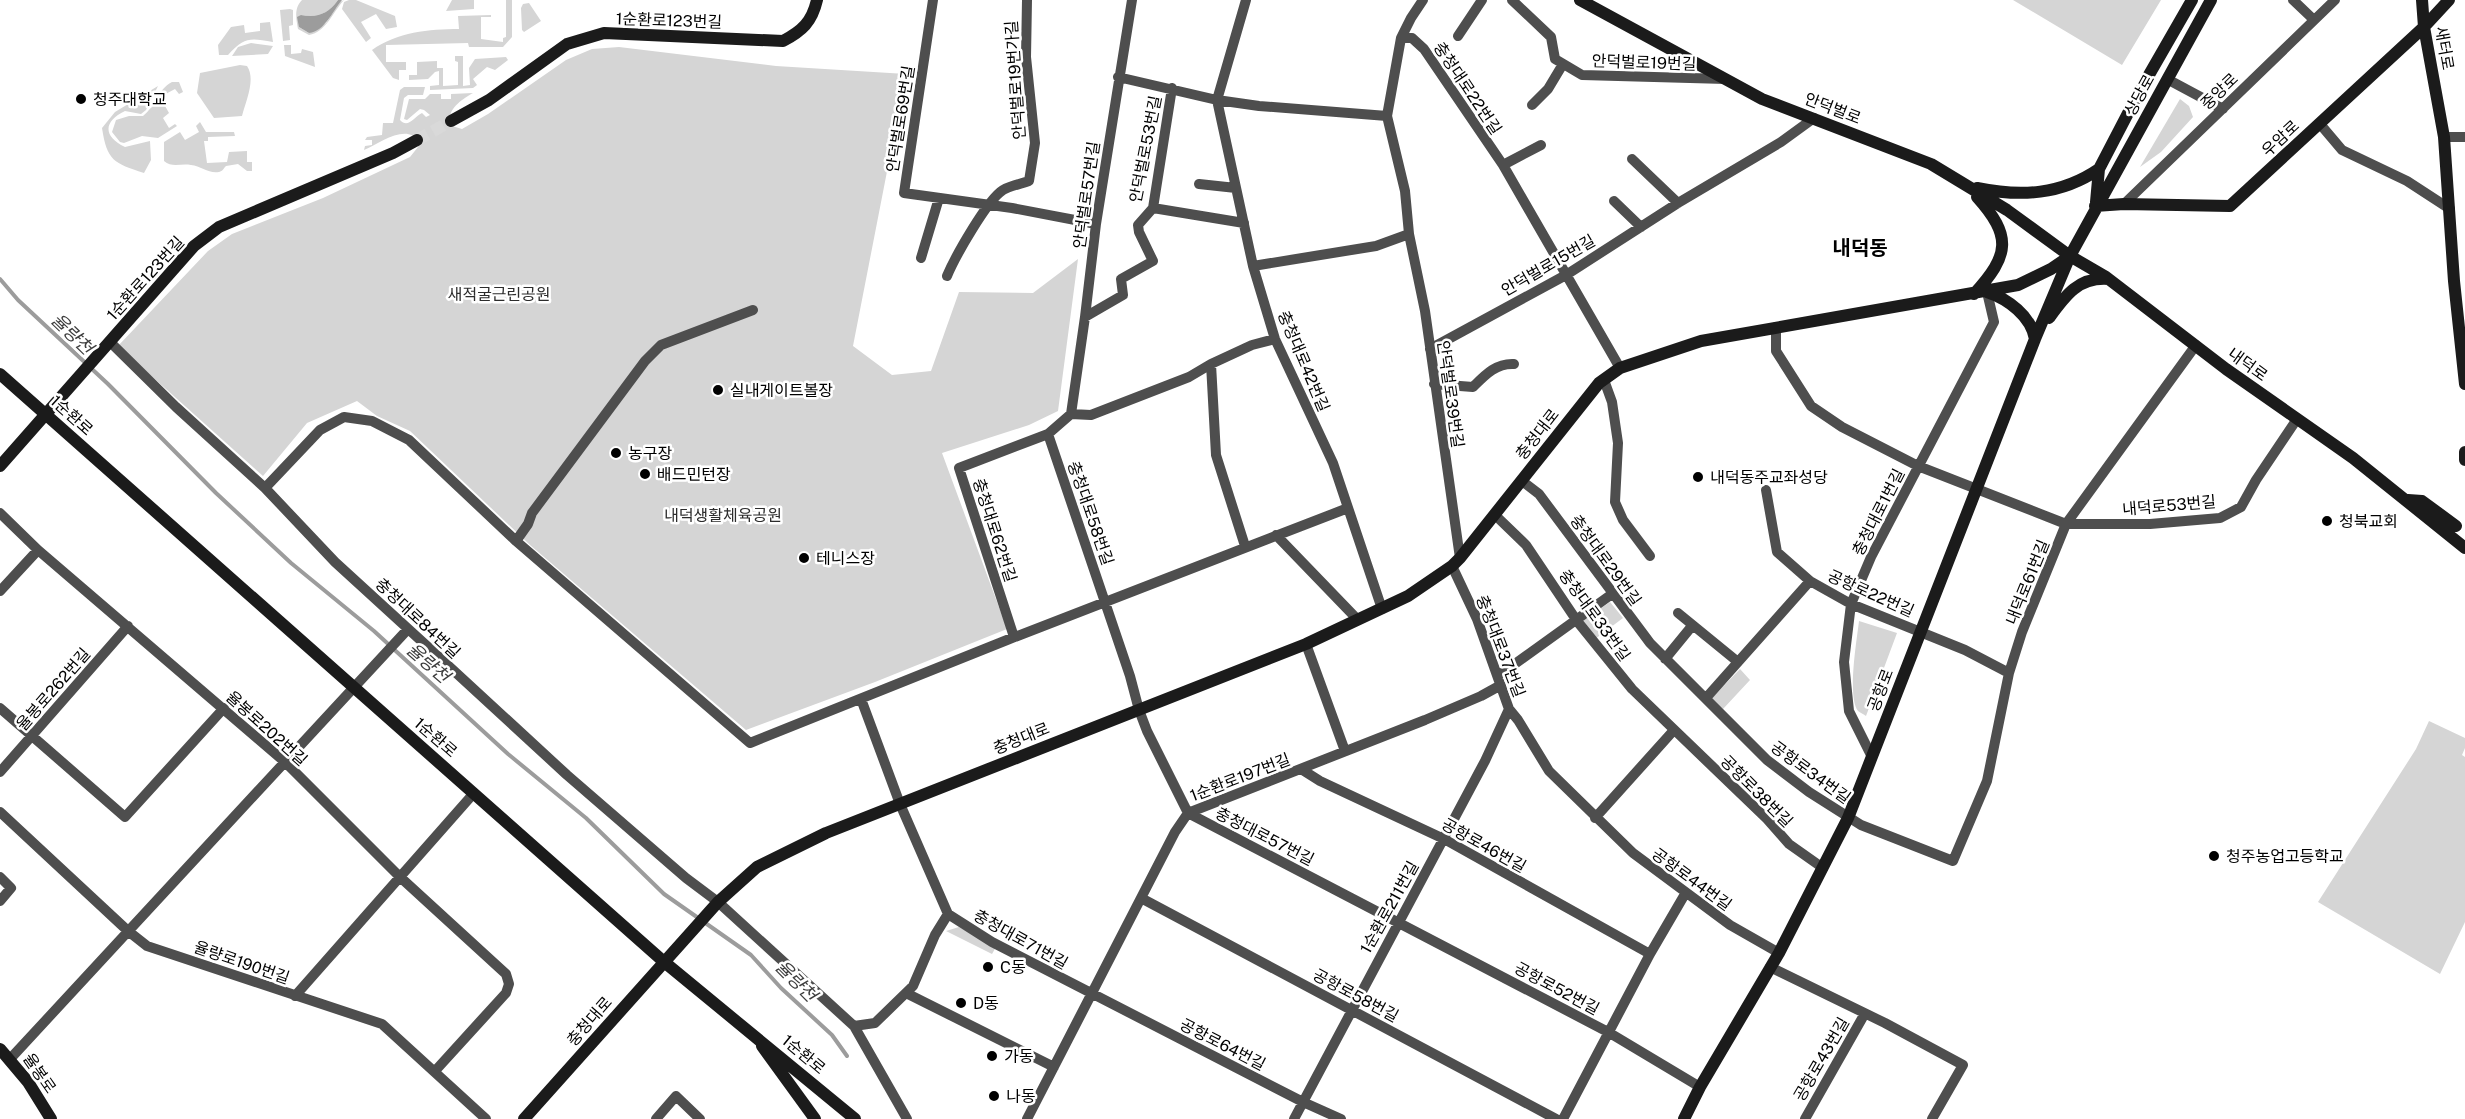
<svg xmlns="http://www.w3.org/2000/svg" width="2465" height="1119" font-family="'Public Sans','Noto Sans KR',sans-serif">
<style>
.green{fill:#d5d5d5}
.water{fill:#9c9c9c}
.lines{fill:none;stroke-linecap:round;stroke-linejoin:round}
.stream{stroke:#9c9c9c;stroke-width:4}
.secondary-tunnel{stroke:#d9d9d9;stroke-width:12;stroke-dasharray:12 6;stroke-linecap:butt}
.street{stroke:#4e4e4e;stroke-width:10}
.secondary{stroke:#1b1b1b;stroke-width:12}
.poi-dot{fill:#000;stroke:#fff;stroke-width:2}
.labels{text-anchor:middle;stroke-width:5;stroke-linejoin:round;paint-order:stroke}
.street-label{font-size:16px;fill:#000;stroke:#fff}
.poi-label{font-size:16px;fill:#000;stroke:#fff;text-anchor:start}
.park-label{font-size:16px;fill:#2c2c2c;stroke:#fff}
.water-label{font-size:18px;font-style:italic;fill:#3d3d3d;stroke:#fff}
.quarter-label{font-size:20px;font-weight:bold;fill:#000;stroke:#fff}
</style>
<rect width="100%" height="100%" fill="#fff"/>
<path class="green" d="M302,0h36c-10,14 -21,18 -37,15l-2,12 10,6 17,-10 14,-21 4,-2c-11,12 -18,32 -35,35l-11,-6c-2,-11 -4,-21 4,-29z
M349,0h7l39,16 2,11 -11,2 -10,-15 -15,8 10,16 -5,4 -24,-33 2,-7z
M452,0h22v9l-28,2z
M506,0h6v37l-9,10h-34l-1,-4 -82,2v17h20v8h-7v10l-6,-2 -21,-28c25,-18 57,-21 87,-21l-1,-13 33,-1v2h-10v22l22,3v-4l3,-1z
M2013,0h148l-39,65z
M529,3l12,18 -17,11 -2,-2 -1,-22 2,-4z
M290,9l3,1v15l-4,1 1,14 -7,1 -3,-31z
M270,22l3,20c-24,-4 -28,-5 -45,13h-9l-1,-10 13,-18 13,-2 1,8 15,-2v-8z
M251,43l22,3 -5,8 -36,2 6,-9z
M284,45h7v9l10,-1 1,-4 11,3 2,15 -30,-11z
M619,47l157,19 130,8 -53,272 39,29 39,-4 28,-79 74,1 45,-34 -20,152 -29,14 -87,28 65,176 -132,53 -129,48 -216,-185 -120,-114 -33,-15 -20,-15 -50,22 -44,53 -145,-130 90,-95 24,-17 91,-36 87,-41 8,-10 1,-6c-13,-18 -39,2 -55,9l1,-4 7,-1v-5h-7l2,-3 15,-2 1,-12h10l7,-33 4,-3h21l-2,8h-15l-4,3 -4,22c8,9 14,-3 22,-7l4,4 4,-2 -6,-5 -4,-1 -13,11 -3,-1 5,-20h16l5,-5h11v5h10v-5l22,-1c-12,7 -29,18 -21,33l10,3 26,-15 78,-54 26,-11z
M455,56h8v30l7,-1 -1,-17 6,-9 31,-2 2,3 -13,10 -8,-3 -14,12 4,6 -4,3 -43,2v-4l9,-1v-14l-4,1 -7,7 -19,1v-5h8v-13l20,-1v7h6v18l15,-1v-23l-3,-1z
M240,65l7,1c9,13 -1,35 -5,50l-28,2 -17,-25 3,-20z
M172,82h7l4,10 -4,2 -4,-5 -15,8 9,16 -6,5 6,10 6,-4 2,2 -19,12 -16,-2 -18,7 -4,-1 -8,-10 4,-12 13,-4h14c13,-10 14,-26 29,-34z
M158,86l-12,24 -5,4 -16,-3c-21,10 -23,25 0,36l25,-6 1,19 -7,13c-30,-10 -37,-12 -42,-45l13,-16z
M2180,99l9,7 4,11 -32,35 -21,15z
M200,122l6,10h28l1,4 -27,1v4h-4l3,22 20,-1 2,-10 18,-1v11h5v9h-5l-9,-7 -12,2c-3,3 -3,5 -7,6 -10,2 -18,-6 -28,-7 -10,-2 -19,3 -27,-4v-19l16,-10 5,8 14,-8 -3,-6z
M1610,602l13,16 -28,21 -14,-17z
M1859,621l38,12 -31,83c-2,-2 -6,-3 -8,-5 -11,-14 -1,-72 1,-90z
M1740,669l10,11 -27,29 -12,-10z
M2429,721l36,17v10l-3,7 3,2v165l-25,52 -122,-72 98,-153z
M959,927l37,20 -4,7 -46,-23z"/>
<path class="water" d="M338,0h4c-10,12 -17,31 -33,33l-10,-6 -2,-10 4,-2c16,3 27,-1 37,-15z"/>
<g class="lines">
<path class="stream" d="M0,279l18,21 90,84 108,109 75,70 83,68 134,123 78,64 78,76 87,61 30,33 51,47 15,21"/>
<path class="secondary-tunnel" d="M417,140l34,-19"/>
<path class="street" d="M933,0l-29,193 108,15 84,16
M1246,0l-29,100 36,166 22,73 58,124 49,146
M1423,0l-12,18 -10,20 -14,78 18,75 4,43 16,77 35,247
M1512,0l39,37 4,22 27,16 144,4
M2293,0l20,19
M1458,36l24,-36
M1401,38h11l12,11 79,116 117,203
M1118,77l99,23 42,6 128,10
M2167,79l56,30
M1532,105l16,-16 15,-25
M2320,124l22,26 65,31 43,28
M2444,137h21
M1632,159l46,44
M1503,165l38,-20
M1199,184l37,4
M1614,201l27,26
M2124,204l211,-204
M1153,208l91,15
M921,258l18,-60
M1253,266l123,-20 33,-12
M947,276c8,-19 40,-76 56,-86 7,-4 17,-6 26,-9l6,-38 -9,-86 1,-57
M753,310l-92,35 -16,16 -113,152 -4,11 -12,17 234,202 257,-103 341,-132
M1085,317l38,-22 -2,-16 32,-18 -14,-29 -1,-7 15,-17 19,-120
M1776,327v24l35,55 31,21 76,39 148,58h84l70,-6 21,-11 15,-27 41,-61
M110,342l66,65 89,81 70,74 93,85 139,128 119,103 32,24 136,124 53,93
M1430,349l136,-74 112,-72 103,-61 33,-24
M1211,364l5,91 29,91
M1604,380l8,22 6,41 -3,59 8,18 27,36
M1434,384l39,3c12,-12 23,-24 41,-23
M1071,414l14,-97 11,-93 36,-224
M1048,434l82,242 9,34 8,21 41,82 420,219 92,55
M1522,481l17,13 111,149 117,117 42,32 52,33 92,36 34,-80 22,-108 13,-41 44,-108 130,-179
M265,488l55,-58 24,-13 28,4 37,19 107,101
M1766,490l11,62 33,29 41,23 114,46 44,23
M0,513l38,37 247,212 115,115 106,97 3,10 -3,9 -71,78
M1495,515l31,30 51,76 55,68 135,130 22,25 34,24
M1276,535l82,85
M1452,566l25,53 32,90 9,11 31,51 84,82 97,72 49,28
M0,591l38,-41
M1678,613l60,49
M1014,637l-55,-169 89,-34 23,-20 20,1 98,-38 22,-13 41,-19 23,-6
M1306,644l39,107
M1665,659l27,-33
M1498,676l114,-82
M1706,698l104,-117
M861,699l39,105 48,110 44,28 311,160 38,17
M0,708l125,109 99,-109
M1872,757l-23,-46 -5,-49 7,-58 20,-47 123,-235 -7,-30
M1301,769l19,12 124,58 206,115
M0,772l128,-146
M0,812l128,119 19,15 235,78 104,95
M1595,818l79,-88
M0,877l11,11 -11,13
M1141,898l415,221
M1770,967l115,56 78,42 -31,54
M906,993l148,74
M295,996l179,-203
M854,1026l21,-3 38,-37 22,-51 13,-21
M10,1059l398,-430
M656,1119l20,-23 24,23
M1027,1119l148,-287 13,-19 237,-93 56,-24 20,-11
M1294,1119l191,-358 24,-52
M1563,1119l87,-165 35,-60
M1805,1119l59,-104"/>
<path class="secondary" d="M1580,0l182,99 169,65 76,46 63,46 36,21 120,92 127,89 112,90
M2422,0l2,27 20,110 10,144 11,103
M451,121l38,-21 78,-56 37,-11 179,8c19,-10 29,-19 34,-41
M1977,188c44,9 84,7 122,-19
M2096,202l3,-33 39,-75 54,-94
M2095,206l29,-2 106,2 194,-179 25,-27
M1987,292c21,7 44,24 48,47
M1974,294c36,-39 38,-58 3,-97
M2049,318c16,-22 29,-41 59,-39
M0,374l663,587 192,158
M2465,452v8
M0,466l194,-220 25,-19 174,-74 24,-13
M2408,500l14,1 34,25
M762,1046l53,73
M0,1049l28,33 23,37
M524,1119l194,-217 39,-35 69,-34 480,-189 102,-48 44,-30 8,-8 139,-175 21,-15 81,-27 317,-56 33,-16 19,-13
M1684,1119l16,-32 79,-134 69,-135 187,-479 35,-83 141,-256"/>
</g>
<g class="poi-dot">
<circle cx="81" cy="99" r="6"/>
<circle cx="718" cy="390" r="6"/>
<circle cx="616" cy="453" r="6"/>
<circle cx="645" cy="474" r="6"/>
<circle cx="1698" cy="477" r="6"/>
<circle cx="2327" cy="521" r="6"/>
<circle cx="804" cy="558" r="6"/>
<circle cx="2214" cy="856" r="6"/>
<circle cx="988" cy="967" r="6"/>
<circle cx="961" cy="1003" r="6"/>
<circle cx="992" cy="1056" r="6"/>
<circle cx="994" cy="1096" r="6"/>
</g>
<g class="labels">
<g class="street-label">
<text transform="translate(669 20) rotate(2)" y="6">1순환로123번길</text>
<text transform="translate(2445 48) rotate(80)" y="6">새터로</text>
<text transform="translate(1644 62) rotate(2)" y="6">안덕벌로19번길</text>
<text transform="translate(1015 80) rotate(-94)" y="6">안덕벌로19번가길</text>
<text transform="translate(1468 88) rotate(56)" y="6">충청대로22번길</text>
<text transform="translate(2219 91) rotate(-44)" y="6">중앙로</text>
<text transform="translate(2139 95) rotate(-61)" y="6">상당로</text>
<text transform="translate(1833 108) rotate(21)" y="6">안덕벌로</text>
<text transform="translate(900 119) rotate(-81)" y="6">안덕벌로69번길</text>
<text transform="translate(2280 138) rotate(-43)" y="6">우암로</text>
<text transform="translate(1145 149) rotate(-79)" y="6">안덕벌로53번길</text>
<text transform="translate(1086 195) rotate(-82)" y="6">안덕벌로57번길</text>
<text transform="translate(1548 265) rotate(-30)" y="6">안덕벌로15번길</text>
<text transform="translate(145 278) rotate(-48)" y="6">1순환로123번길</text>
<text transform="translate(1304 361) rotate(67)" y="6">충청대로42번길</text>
<text transform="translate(2248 364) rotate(36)" y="6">내덕로</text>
<text transform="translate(1451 394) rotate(82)" y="6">안덕벌로39번길</text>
<text transform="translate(72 415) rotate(42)" y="6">1순환로</text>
<text transform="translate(1537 434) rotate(-52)" y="6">충청대로</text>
<text transform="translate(2169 505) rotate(-5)" y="6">내덕로53번길</text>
<text transform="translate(1878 512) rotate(-63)" y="6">충청대로1번길</text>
<text transform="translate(1091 513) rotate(71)" y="6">충청대로58번길</text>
<text transform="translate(995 530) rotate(72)" y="6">충청대로62번길</text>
<text transform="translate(1606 560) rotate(54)" y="6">충청대로29번길</text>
<text transform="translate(2027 582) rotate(-68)" y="6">내덕로61번길</text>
<text transform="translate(1871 593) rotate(24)" y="6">공항로22번길</text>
<text transform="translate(1595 615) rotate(54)" y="6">충청대로33번길</text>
<text transform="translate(418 618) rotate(43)" y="6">충청대로84번길</text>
<text transform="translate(1501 646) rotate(69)" y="6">충청대로37번길</text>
<text transform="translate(53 689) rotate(-49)" y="6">율봉로262번길</text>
<text transform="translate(1880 690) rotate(-69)" y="6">공항로</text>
<text transform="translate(267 728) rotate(42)" y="6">율봉로202번길</text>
<text transform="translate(436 737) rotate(41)" y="6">1순환로</text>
<text transform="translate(1021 738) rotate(-22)" y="6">충청대로</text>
<text transform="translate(1811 772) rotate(36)" y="6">공항로34번길</text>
<text transform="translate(1240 777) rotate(-21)" y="6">1순환로197번길</text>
<text transform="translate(1757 791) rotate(45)" y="6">공항로38번길</text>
<text transform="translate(1265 836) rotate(27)" y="6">충청대로57번길</text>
<text transform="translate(1484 845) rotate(29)" y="6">공항로46번길</text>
<text transform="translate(1692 879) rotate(36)" y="6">공항로44번길</text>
<text transform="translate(1389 907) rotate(-61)" y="6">1순환로211번길</text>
<text transform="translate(1021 939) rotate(29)" y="6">충청대로71번길</text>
<text transform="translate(242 962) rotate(19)" y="6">율량로190번길</text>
<text transform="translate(1557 988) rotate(28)" y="6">공항로52번길</text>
<text transform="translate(1356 995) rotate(28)" y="6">공항로58번길</text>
<text transform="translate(589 1021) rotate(-49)" y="6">충청대로</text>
<text transform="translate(1223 1044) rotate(27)" y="6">공항로64번길</text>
<text transform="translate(804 1054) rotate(40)" y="6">1순환로</text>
<text transform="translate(1821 1059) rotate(-60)" y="6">공항로43번길</text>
<text transform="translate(40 1073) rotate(55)" y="6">율봉로</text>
</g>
<g class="poi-label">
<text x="93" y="105">청주대학교</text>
<text x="730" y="396">실내게이트볼장</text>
<text x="628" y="459">농구장</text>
<text x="657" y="480">배드민턴장</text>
<text x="1710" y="483">내덕동주교좌성당</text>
<text x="2339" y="527">청북교회</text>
<text x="816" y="564">테니스장</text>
<text x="2226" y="862">청주농업고등학교</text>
<text x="1000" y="973">C동</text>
<text x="973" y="1009">D동</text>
<text x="1004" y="1062">가동</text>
<text x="1006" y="1102">나동</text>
</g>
<g class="park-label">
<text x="499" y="300">새적굴근린공원</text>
<text x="723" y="521">내덕생활체육공원</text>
</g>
<g class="water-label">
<text transform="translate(72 334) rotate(44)" y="6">율량천</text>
<text transform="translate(428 663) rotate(41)" y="6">율량천</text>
<text transform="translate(796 981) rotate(45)" y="6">율량천</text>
</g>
<g class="quarter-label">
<text x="1860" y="255">내덕동</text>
</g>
</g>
</svg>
